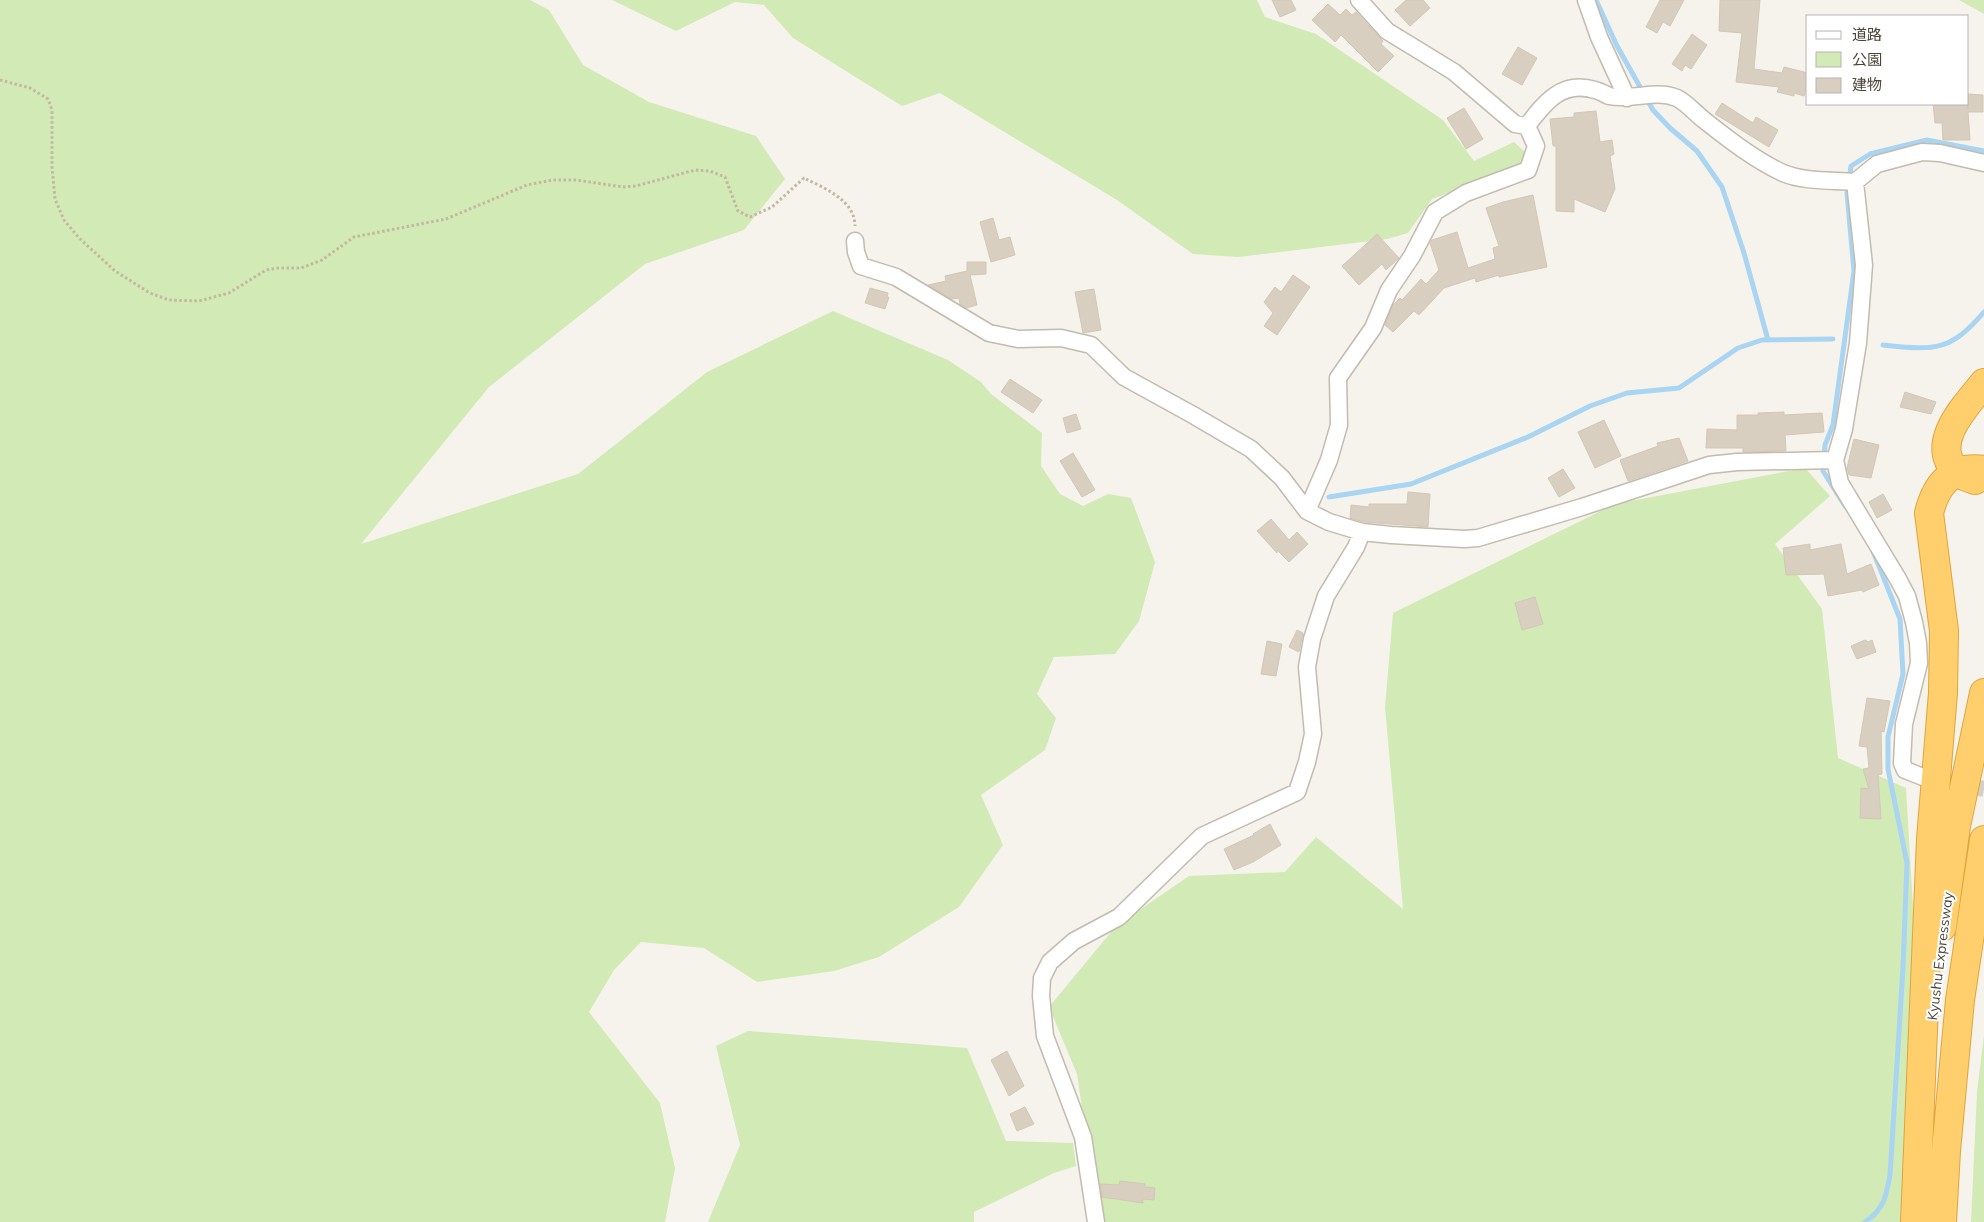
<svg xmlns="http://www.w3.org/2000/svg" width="1984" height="1222" font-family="Mulish,'Noto Sans JP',sans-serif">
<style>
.green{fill:#d2eab5}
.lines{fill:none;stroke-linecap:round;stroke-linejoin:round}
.stream{stroke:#a9d4f2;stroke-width:5}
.building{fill:#d8cfc1;stroke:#d3c7b4}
.minor-tunnel{stroke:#d4d0c8;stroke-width:16;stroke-dasharray:16 8;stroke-linecap:butt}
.minor-casing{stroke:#c2bbae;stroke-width:19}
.motorway-casing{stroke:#e0a43c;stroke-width:30}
.path{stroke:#c4b79f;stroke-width:3;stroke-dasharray:2.5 2.5;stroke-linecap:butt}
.minor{stroke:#fff;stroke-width:16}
.motorway{stroke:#ffcf6e;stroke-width:28}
.labels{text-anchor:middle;stroke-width:4;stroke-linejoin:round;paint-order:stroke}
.street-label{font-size:14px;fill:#4b4439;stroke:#fff}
</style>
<rect width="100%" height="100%" fill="#f6f3ec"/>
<path class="green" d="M0,0h530l19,10 34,55 66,37 107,34 29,43 -41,51 -99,34 -156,123 -128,157 217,-70 129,-102 126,-61 115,49 33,22 10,12 51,39 -1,33 19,28 23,12 25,-12 23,4 24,64 -16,59 -24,33 -61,3 -17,37 19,24 -11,32 -64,45 22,50 -44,62 -80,50 -45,14 -77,11 -53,-34 -63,-6 -27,28 -25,42 71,91 15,65 -10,54h-665z
M612,0h645l8,17 51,17 127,86 31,41 40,-19 11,10 -4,14 -89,33 -24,34 -21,6 -149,18 -45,-3 -76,-54 -177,-107 -38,13 -109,-68 -29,-33 -29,-3 -59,29z
M1959,0h25v14z
M1805,468l25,28 -55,48 47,65 16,149 68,30 10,170 -14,264h-803l-22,-148 -28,-67 67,-81 73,-50 96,-4 31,-35 87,72 -18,-202 8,-94 222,-109z
M748,1031l219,17 39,93 67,2 3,23 -22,7 -80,39v10h-266l32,-77 -24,-99z
M1984,1035v187h-13l6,-130z"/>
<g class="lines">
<path class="stream" d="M1596,0l21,46 36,64 17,18 27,23 25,36 22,66 24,87
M1883,345c50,5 66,8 101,-33
M1329,497l82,-13 117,-47 62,-31 37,-13 52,-5 59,-40 24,-8 71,-1
M1845,506l-22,-35 2,-26 8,-20 21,-154 -7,-78 4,-27 19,-12 57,-14 57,11
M1865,1222c19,-13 21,-25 25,-47l13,-207 4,-105 -19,-94v-32l15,-63 -3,-55 -27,-68"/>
</g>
<path class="building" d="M1272,0h19l5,10 -16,7z
M1406,0h17l7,8 -20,18 -15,-16z
M1660,0h24l-14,26 -7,-4 -6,11 -11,-6z
M1720,0h40l-6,69 28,4 2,-6 24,6v10l-4,13 -10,-3v3l-17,-4 2,-5 -43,-5 6,-49 -23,-2z
M1328,4l12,11 6,-6 6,6 4,-3 27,29 -2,3 13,12 -16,16 -37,-37 -6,7 -23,-22z
M1692,34l15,11 -16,24 -6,-4 -3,6 -10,-7z
M1518,47l19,11 -15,27 -20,-11z
M1968,94l15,1v17h-15l2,28h-27l-1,-17h-7l-2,-19h34l1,5z
M1722,103l31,20 3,-6 22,13 -9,17 -54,-33z
M1464,108l19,31 -17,10 -19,-31z
M1596,111l4,31 12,-2 2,14 -4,2 5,33 -10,23 -31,-13v13l-18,-1v-65h-3l-3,-27 24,-2v-4z
M1533,195l14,72 -48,10v-2l-23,7 -1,-4 -31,10 -25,27 -5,-4 -21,21 -8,-7 8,-20 7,-7 2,2 19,-21 5,5 13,-14 -9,-27 2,-3 25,-8 11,36 27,-9 -2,-11 6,-2 -13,-38 17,-6z
M993,218l6,22 11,-3 5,18 -24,7 -11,-40z
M1377,234l22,24 -13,12 -4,-6 -23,21 -17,-19z
M967,262h19v12l-16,1 7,30 -11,3 -6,-4 -1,-6 -7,1 -24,-14 18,-4 -1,-5 22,-5z
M1293,275l17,12 -33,48 -13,-9 9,-13 -9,-11 11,-15 6,5z
M870,288l18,5 -1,4h2l-4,12 -20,-6z
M1094,289l7,41 -18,3 -8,-41z
M1010,379l32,21 -9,13 -32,-21z
M1905,392l31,10 -5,12 -31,-7z
M1784,412v3l38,-2 2,19 -39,3 1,16 -43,1v-4h-37l1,-19 30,1v-15h21v-2z
M1076,414l5,15 -14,4 -4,-15z
M1604,420l17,36 -26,12 -17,-36z
M1679,438l9,23 -60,20 -8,-21 38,-14 -1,-3z
M1854,439l25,6 -8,33 -22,-3 -2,-7z
M1073,453l22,37 -13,7 -22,-36z
M1563,469l12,19 -16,9 -11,-19z
M1408,492l22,2 -2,33 -64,-5 -14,-4 1,-13 18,2v-3h38z
M1883,494l9,16 -15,8 -8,-16z
M1271,519l18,21 8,-8 11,12 -19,18 -12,-12v3l-20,-22z
M1810,544v6l31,-6 6,30 24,-10 8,21 -16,7 -1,-2 -34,6 -4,-22 -38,1 -3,-27z
M1535,597l8,27 -21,6 -7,-27z
M1297,630l6,3 -4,19 -10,-5z
M1865,640l3,2 4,-2 4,12 -19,7 -6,-13z
M1267,641l15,3 -6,32 -15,-2z
M1867,698l23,3 -6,31 -3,-1 1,43 -4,1 3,44 -21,-1 1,-30 8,1 -6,-20 6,-1 -2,-21 -8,-1z
M1270,824l11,21 -28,17 -19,8 -10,-21 30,-14 -1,-1z
M1007,1051l17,35 -15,10 -18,-36z
M1025,1107l9,17 -17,7 -7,-17z
M1120,1181l25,3v3l10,1 -1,12 -11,-1v4l-41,-6 -2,-13 19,1z"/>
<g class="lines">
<path class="minor-tunnel" d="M1927,778l57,11"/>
<defs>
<path id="minor" d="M1359,0l28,31 67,41 61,52 12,2
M1586,0l13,37 28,61
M1527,126c18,-24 35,-46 68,-36 5,1 9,4 14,6 23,5 46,-7 68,2 10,5 18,15 27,22 24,19 51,40 79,53 22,9 49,7 72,9l22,-18 45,-12 18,1 44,10
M1855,182l9,83 -6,78 -14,86 -9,31 5,23 58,96 9,17 7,26 4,21 1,20 -15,61 -2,39 3,7 18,7
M855,241l1,11 5,14 35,11 93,56 29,6 43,-1 30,7 33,32 69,38 58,34 31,29 25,33 22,11 33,10 29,3 73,4 14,-1 104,-31 127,-42 28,-3 98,-2
M1307,511l22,-51 10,-35 -1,-47 35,-50 16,-38 23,-34 23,-44 31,-19 62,-23 8,-24 -9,-20
M1096,1222l-13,-85 -38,-101 -4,-40 1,-18 8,-16 24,-21 45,-24 83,-81 95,-44 10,-30 6,-28 -6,-67 5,-28 14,-43 30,-49 6,-15"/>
<path id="motorway" d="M1975,480c-5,-2 -13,-4 -18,-8 -29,-29 9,-66 27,-89
M1942,927l14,-101 28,-133
M1915,1222l16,-383 12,-146 1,-62 -15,-118c7,-28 22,-48 55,-43
M1942,1222l4,-71 14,-151 24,-160"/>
</defs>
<use href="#minor" class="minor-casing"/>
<use href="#motorway" class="motorway-casing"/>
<path class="path" d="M0,80l30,8 18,11 4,11v57l3,32 9,21 15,18 36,33 35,22 19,7 30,1 30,-8 37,-23 12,-2h23l21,-8 32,-23 92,-18 81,-34 25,-5h24l47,7 13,-1 59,-16 15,1 15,6 13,34 12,6 22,-10 32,-29c20,10 51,22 51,48"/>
<use href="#minor" class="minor"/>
<use href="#motorway" class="motorway"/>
</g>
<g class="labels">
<g class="street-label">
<text transform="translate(1940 956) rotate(-83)" y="5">Kyushu Expressway</text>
</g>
</g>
<rect x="1806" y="15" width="162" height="90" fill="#ffffff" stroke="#b7b4b0"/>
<rect x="1816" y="31" width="25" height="8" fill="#ffffff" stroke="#b7b4b0"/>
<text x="1852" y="40" font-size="15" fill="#4b4439">道路</text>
<rect x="1816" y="52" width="25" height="15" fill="#d2eab5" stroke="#b7b4b0"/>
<text x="1852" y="65" font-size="15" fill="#4b4439">公園</text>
<rect x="1816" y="78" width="25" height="15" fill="#d8cfc1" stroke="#b7b4b0"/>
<text x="1852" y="90" font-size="15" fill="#4b4439">建物</text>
</svg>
